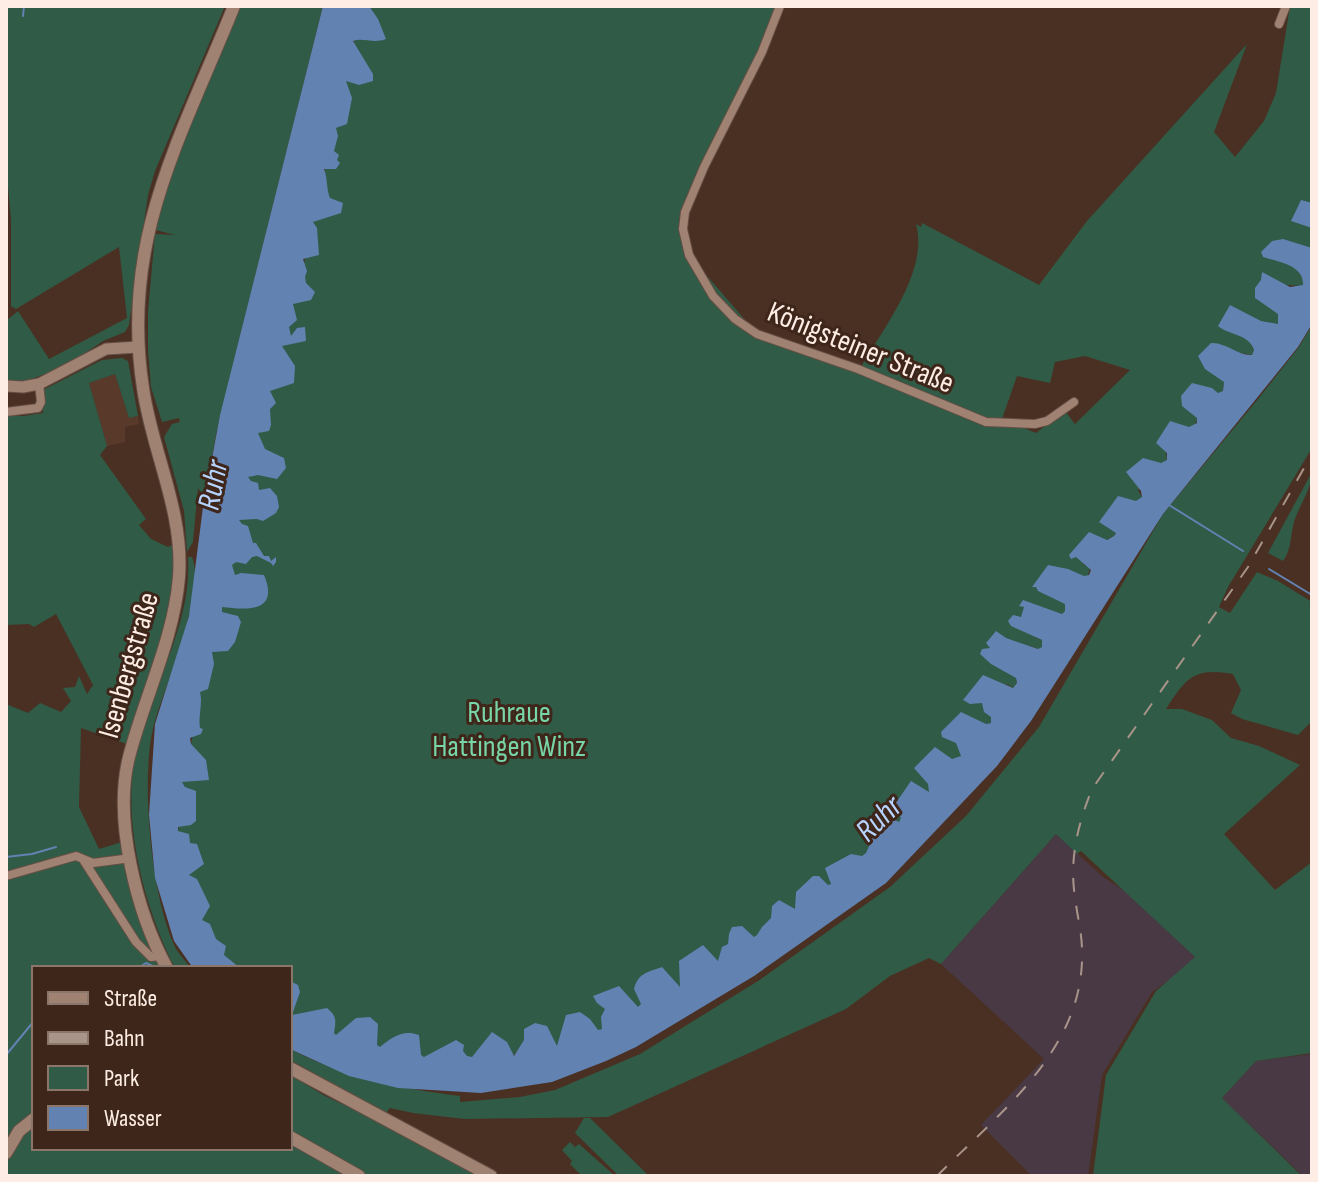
<svg xmlns="http://www.w3.org/2000/svg" width="1318" height="1182" font-family="'Sofia Sans Condensed',sans-serif">
<style>
.built{fill:#593a2a}
.industrial{fill:#493945}
.green{fill:#305b46;fill-rule:evenodd}
.water{fill:#6282b2}
.lines{fill:none;stroke-linecap:round;stroke-linejoin:round}
.stream{stroke:#6282b2;stroke-width:2}
.minor-casing{stroke:#654f44;stroke-width:10}
.tertiary-casing{stroke:#654f44;stroke-width:13}
.secondary-casing{stroke:#654f44;stroke-width:14}
.minor{stroke:#a08273;stroke-width:8}
.tertiary{stroke:#a08273;stroke-width:11}
.secondary{stroke:#a08273;stroke-width:12}
.rail{stroke:#a9948a;stroke-width:2;stroke-dasharray:14 14;stroke-linecap:butt}
.labels{text-anchor:middle;stroke-width:6;stroke-linejoin:round;paint-order:stroke}
.street-label{font-size:30px;fill:#feede5;stroke:#3f261a}
.park-label{font-size:30px;fill:#77d5a8;stroke:#3f261a}
.water-label{font-size:32px;font-style:italic;fill:#b7d4ff;stroke:#3f261a}
</style>
<rect width="100%" height="100%" fill="#4a3023"/>
<path class="built" d="M115,374l14,44 9,-2 1,8 -14,3v15l-18,4 -18,-63z"/>
<path class="industrial" d="M1056,834l47,43 23,15 72,68 -46,32 -50,83 -14,101h-56l-51,-51 63,-66 -103,-95z
M1312,1054v122h-9l-81,-78 34,-37z"/>
<path class="green" d="M6,6h219l-70,165 -7,24 -19,130 -4,7 -22,9 -39,26 -38,14 -20,-1v-59l12,-10 31,48 78,-41 -8,-71 -103,62 -5,-3v-86l-5,-56z
M240,6h83l-104,414 -15,77 -6,-9 -5,54 -6,10 -3,-41 -20,-74 8,-13 8,-2 -1,-4 -17,4 -11,-35 -3,-36v-40l7,-77 20,1 -19,-5c15,-78 56,-150 84,-224z
M362,6h417l-95,215 5,34 63,73 109,39c23,-40 68,-96 55,-143l5,3 1,-4 117,62 48,-64 160,-177 -33,88 21,25 29,-36 12,-28 14,-87h22v242l-15,22 6,8v8l-16,-1 -9,29v11l-29,16 5,9 -2,5 -11,-2 -17,29 -1,9 -4,3 -5,-4 -20,36 -6,1 -22,25 1,8 -29,30 4,7 -2,2 -29,28 5,5 -2,4 -8,4 -23,24 7,4 -2,7 -4,2 -8,-4 -11,38 -3,3 -11,-3 -16,26 7,3v7l-4,2 -8,-3 -14,32 1,6 -4,4 -6,-4 -16,33v6l-5,1 -50,63 -152,146 -186,98 -41,16 -4,-7 -34,9 -6,7 -3,-5 -35,3 -3,3h-47l-68,-10 -67,-30v-49h-60l-32,-53 -20,-83 6,-47 -2,-3 3,-1 19,-114 50,-221 48,-174zM1085,356l45,14 -55,54 -10,-13 -29,22 -34,-14 15,-43 33,7 5,-21z
M1312,325v123l-84,139 -9,20 11,6 27,-41 21,9 34,21v119l-14,14 -56,-16 -11,-6 10,-23 -8,-16c-39,-7 -47,4 -67,35h16l30,11 19,18 28,8 41,19 -76,69 51,56 37,-28v191l-56,8 -34,37 80,78h-209l13,-101 50,-84 39,-34 -114,-106 -4,3 -21,-20 -115,130 -12,-6 -39,18 -44,33 -238,108 -143,2 -52,-6 -23,-5 -4,5 -96,-53v-11c57,29 107,39 170,47v6l60,-5 35,-7 85,-36 118,-73 132,-94 76,-71 73,-89 124,-213 95,-115 41,-52z
M122,358l6,3 10,55 -9,2 -14,-44 -26,9 18,63 -7,9 46,64 -7,6 12,14 17,8 7,-3c0,69 -26,135 -48,200l-46,-16 -2,79 20,42 23,-7 39,126h-127v180h256v-73l35,21 70,33 85,47h-474v-12l16,-33 -16,19v-446l22,9 12,-10 21,9 10,-11 -8,-13 12,-1 4,-11 8,18 6,-9 -37,-71 -22,13 -5,-3 -23,1v-210l17,1 20,-3v-23l59,-30z
M1312,472c0,17 -13,33 -18,50 -4,14 -2,27 -11,39l-15,-8z
M188,557h4c14,33 -26,127 -37,164 -16,53 -4,178 21,228 4,6 10,13 15,19h-16c-32,-62 -56,-155 -37,-224 16,-63 54,-120 50,-187z
M584,1118h6l59,58h-30l-44,-43z
M570,1142l5,5 4,-3 36,32h-36l1,-2 -10,-10 2,-3 -10,-11z"/>
<path class="water" d="M323,6h46l9,13 8,20c-13,5 -23,-2 -33,2l20,33v7l-14,4 -13,-4 6,17 -5,26 -11,4 2,8 -4,15 5,4 -2,5 3,3 -4,6h-12c4,10 2,19 6,29l13,5 -2,10 -28,9 4,6 2,27 -16,4 4,12 -2,6 1,6 9,9 -4,8 -18,4 4,16 -8,7 2,9 6,-8 8,-1 1,14 -24,5 13,20 -1,17 -24,8 6,12 -6,6 1,16 -2,6 -11,2 7,16 19,9 2,10 -9,11 -19,-4 -10,2 3,4 7,2 1,7 11,-2 7,8 2,11 -3,6 -13,8 -6,-2 -18,1 3,4 6,2 5,17h3l8,13h5l2,5 5,-4v5l-3,4 -2,-3 -14,-7 -5,1 -6,7 -10,-2 -4,3 3,10 6,-2 23,2c16,38 -18,35 -42,32v5l16,4 3,6 -6,20 -7,9 -16,1 2,12 -6,25 -8,3c3,12 -2,23 0,36l3,1 -2,5 -11,4 1,6 15,16 3,20 -27,2 3,5 11,4v30l-5,4 -13,2v4l11,3 1,9 7,1 7,20 -15,11 8,4 13,27 -8,14 8,4 6,15 10,7 -2,9 16,13h-47l-19,-27 -19,-63 -6,-63 6,-91 34,-108 14,-109 17,-92z
M1301,200l11,3v25l-21,-7z
M1283,239l29,9v76l-14,23 -135,167 -132,207 -34,45 -111,117 -132,93 -118,71 -30,14 -54,21 -71,11 -83,-5 -49,-12 -59,-27v-68l8,4 2,7 -8,23 35,-7c10,8 9,13 7,25l2,2 20,-17 14,-1 8,7 -1,21 3,2c12,-10 23,-18 39,-12l2,20 3,2 32,-17 8,5 -1,6 4,5 5,1 20,-25 15,10 7,14 10,-16v-11l11,-6 12,3 10,20 9,-31 14,-3 10,7 8,11 4,-1 -1,-12 4,-8 -8,-6 -4,-7 26,-10 19,21 3,-3 -7,-15c4,-16 14,-17 28,-22l18,20 -1,-26 24,-16 15,16 4,-14 6,-3 1,-10 3,-7 10,-1 12,11 3,-2 5,-8 9,-9 1,-12 7,-6 16,9 1,-17 17,-16h6l9,9 3,-1 -6,-16 26,-14 11,2 4,-3 17,-39 16,8 2,-4 -8,-11 18,-26 18,11 -1,-8 -14,-16 21,-21 17,12 9,-3 -5,-13 -14,-6 -1,-5 20,-20 25,12 5,-1v-6l-7,-5 -2,-9 -12,1 -7,-4 20,-25 30,13 4,-5 -1,-5 -25,-14 -11,-10 2,-5 8,-1 -4,-5 10,-12 10,7 32,11 4,-2v-7l-31,-14 -3,-5 5,-6 8,2 3,-10 -5,-1 4,-6 39,14 3,-3v-7l-27,-13 -2,-4h-4l16,-22 20,4 16,7 5,-1 2,-5 -15,-13 -5,2 -2,-4 20,-23 18,8 7,-4 2,-3 -17,-11 19,-26 18,5 6,-4 -1,-6 -15,-19 17,-14 18,5 6,-3v-7l-11,-10 14,-22 19,6 8,-4v-5l-15,-12 -1,-10 11,-13 20,5 6,5 5,-2 1,-9 -19,-13 -7,-13 13,-13c15,-1 27,13 41,12l2,-5c-6,-17 -24,-14 -36,-24l12,-21 31,16 17,3v-10l-23,-16v-10l6,-8 1,-8 28,15 13,-2c1,-20 -25,-23 -40,-28l-2,-5 11,-11z"/>
<g class="lines">
<path class="stream" d="M23,16l1,-10
M1169,505l74,46
M1269,569l43,26
M6,857l26,-3 24,-7
M138,968l8,-5 11,5
M6,1055l28,-34"/>
<defs>
<path id="minor" d="M780,6l-18,46 -58,115 -19,45 -2,17 6,26 24,41 22,23 22,15 101,35 128,53 49,2 12,-3 27,-19
M1279,24l7,-18
M6,412l32,-4 3,-6 -2,-18
M84,861l52,81 15,15 9,-1
M6,876l70,-20 17,7 38,-5"/>
<path id="tertiary" d="M6,386l17,1 16,-3 67,-35 32,-2"/>
<path id="secondary" d="M167,968c-30,-55 -54,-148 -38,-211 15,-59 45,-118 50,-180 5,-66 -27,-125 -36,-189 -23,-148 38,-250 91,-382
M290,1068l201,108
M290,1137l69,39
M6,1153l13,-22 15,-12"/>
</defs>
<use href="#minor" class="minor-casing"/>
<use href="#tertiary" class="tertiary-casing"/>
<use href="#secondary" class="secondary-casing"/>
<use href="#minor" class="minor"/>
<use href="#tertiary" class="tertiary"/>
<use href="#secondary" class="secondary"/>
<path class="rail" d="M937,1176c62,-63 148,-127 145,-225 0,-18 -5,-36 -7,-54 -6,-38 3,-73 17,-108l156,-222 64,-113"/>
</g>
<g class="labels">
<g class="street-label">
<text transform="translate(861 347) rotate(22)" y="10">Königsteiner Straße</text>
<text transform="translate(128 665) rotate(-74)" y="10">Isenbergstraße</text>
</g>
<g class="park-label">
<text x="509" y="722">Ruhraue<tspan x="509" dy="34">Hattingen Winz</tspan></text>
</g>
<g class="water-label">
<text transform="translate(212 485) rotate(-79)" y="11">Ruhr</text>
<text transform="translate(878 818) rotate(-44)" y="11">Ruhr</text>
</g>
</g>
<rect width="1318" height="1182" fill="none" stroke="#feede5" stroke-width="16"/>
<rect x="32" y="966" width="260" height="184" fill="#3f261a" stroke="#8b766b" stroke-width="2"/>
<rect x="48" y="992" width="40" height="12" fill="#a08273" stroke="#8b766b" stroke-width="2"/>
<text x="104" y="1006" font-size="24" fill="#feede5">Straße</text>
<rect x="48" y="1032" width="40" height="12" fill="#a9948a" stroke="#8b766b" stroke-width="2"/>
<text x="104" y="1046" font-size="24" fill="#feede5">Bahn</text>
<rect x="48" y="1066" width="40" height="24" fill="#305b46" stroke="#8b766b" stroke-width="2"/>
<text x="104" y="1086" font-size="24" fill="#feede5">Park</text>
<rect x="48" y="1106" width="40" height="24" fill="#6282b2" stroke="#8b766b" stroke-width="2"/>
<text x="104" y="1126" font-size="24" fill="#feede5">Wasser</text>
</svg>
